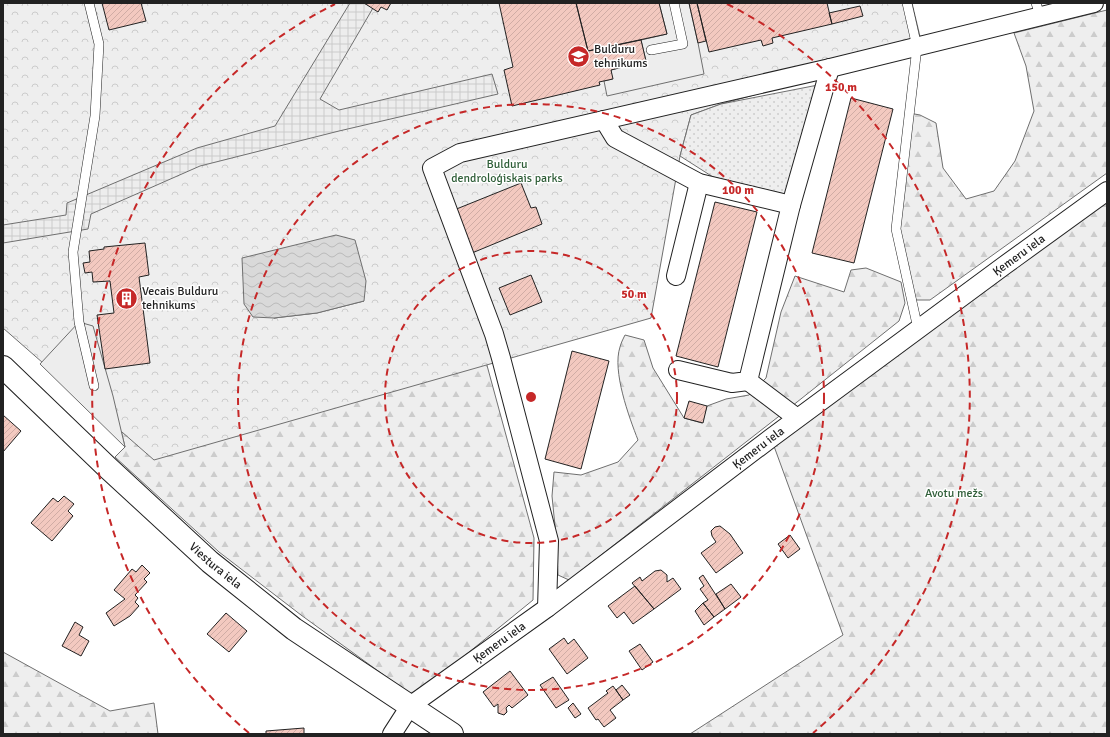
<svg xmlns="http://www.w3.org/2000/svg" width="1110" height="737" font-family="Signika,sans-serif">
<style>
.forest{fill:url(#forest-firs);stroke:#6f6f6f}
.park{fill:url(#park-crowns);stroke:#6f6f6f;fill-rule:evenodd}
.garden{fill:url(#garden-dots);stroke:#6f6f6f}
.parking{fill:#ededed;stroke:#6f6f6f}
.plaza{fill:url(#plaza-grid);stroke:#6f6f6f}
.water{fill:url(#water-waves);stroke:#6f6f6f}
.building{fill:url(#building-hatch);stroke:#222}
.lines{fill:none;stroke-linecap:round;stroke-linejoin:round}
.lane-casing{stroke:#222;stroke-width:10}
.street-casing{stroke:#222;stroke-width:20}
.secondary-casing{stroke:#222;stroke-width:24}
.lane{stroke:#fff;stroke-width:9}
.street{stroke:#fff;stroke-width:18}
.secondary{stroke:#fff;stroke-width:22}
.ring{fill:none;stroke:#c62828;stroke-width:2;stroke-dasharray:7 5}
.labels{text-anchor:middle;stroke-width:3;stroke-linejoin:round;paint-order:stroke}
.poi-label{font-size:12px;fill:#222;stroke:#fff;text-anchor:start}
.park-label{font-size:12px;fill:#2f5e38;stroke:#fff}
.street-label{font-size:12px;fill:#222;stroke:#fff}
.centre{fill:#c62828;stroke:#fff;stroke-width:2}
.ring-label{font-size:12px;text-anchor:middle;font-weight:bold;fill:#c62828;stroke:#fff;stroke-width:3;stroke-linejoin:round;paint-order:stroke}
</style>
<defs>
<pattern id="forest-firs" width="22" height="20" patternUnits="userSpaceOnUse"><rect width="22" height="20" fill="#eee"/><path d="M5 1l3.5 6h-7zM16 11l3.5 6h-7z" fill="#ccc"/></pattern>
<pattern id="park-crowns" width="20" height="18" patternUnits="userSpaceOnUse"><rect width="20" height="18" fill="#eee"/><path d="M2 6a3 3 0 1 1 6 0M12 15a3 3 0 1 1 6 0" fill="none" stroke="#ccc"/></pattern>
<pattern id="garden-dots" width="8" height="8" patternUnits="userSpaceOnUse"><rect width="8" height="8" fill="#eee"/><path d="M2 2h.1M6 6h.1" fill="none" stroke="#ccc" stroke-width="1.8" stroke-linecap="round"/></pattern>
<pattern id="plaza-grid" width="8" height="8" patternUnits="userSpaceOnUse"><rect width="8" height="8" fill="#ededed"/><path d="M0 4h8M4 0v8" fill="none" stroke="#cbcbcb"/></pattern>
<pattern id="water-waves" width="16" height="10" patternUnits="userSpaceOnUse"><rect width="16" height="10" fill="#d9d9d9"/><path d="M0 5q4-4 8 0t8 0" fill="none" stroke="#bababa"/></pattern>
<pattern id="building-hatch" width="6" height="6" patternUnits="userSpaceOnUse"><rect width="6" height="6" fill="#f3c9c0"/><path d="M-1 1l2-2M0 6l6-6M5 7l2-2" fill="none" stroke="#d0aca5"/></pattern>
</defs>
<rect width="100%" height="100%" fill="#fff"/>
<path class="forest" d="M1107,10v163l-177,127h-18l-16,-71 13,-116 11,2 16,8 7,45 23,31 28,-8 21,-30 19,-50 -8,-45 -12,-33z
M1107,191v543h-417l153,-99 -72,-197z
M866,268l35,14 4,21 -6,18 -112,89 -218,170 -11,-5 -2,-39 -4,-40 2,-24 27,3 37,-13 20,-22c-9,-23 -26,-69 -18,-93 1,-4 3,-8 5,-12l19,5 9,28 31,50 18,5 5,-17 19,-7 23,-4 17,-17 15,-66 14,-36 49,16 7,-22z
M482,347l52,191 -1,62 -119,97 -113,-82 -82,-63 -104,-95 10,-10 -12,-51z
M3,652l107,59 44,-8 4,31h-155z"/>
<path class="park" d="M3,3h909l11,46 -202,55 -30,11 -11,41 -29,162 -497,142 -151,-132zM364,301l-47,12 -43,5z"/>
<path class="garden" d="M818,85l-30,110 -75,-18 -33,-21 11,-41 30,-11z"/>
<path class="parking" d="M659,3h30l9,40 6,31 -97,22 -3,-15 8,-2 -1,-9 35,-9 -5,-21 26,-6z
M79,322l14,4 20,70 12,51 -85,-83z"/>
<path class="plaza" d="M350,3h14l9,5 -53,91 19,11 153,-36 6,20 -159,37 -139,35 -109,48 -3,15 -85,14v-18l63,-10 1,-12 130,-55 78,-22z"/>
<path class="water" d="M336,235l19,5 11,41 -2,20 -47,12 -43,5 -21,-1 -9,-13 -2,-46z"/>
<path class="building" d="M102,3h39l5,18 -37,9z
M364,3h27l-4,7 -6,-3 -3,5z
M499,3h77l12,48 53,-11 5,21 -35,9 2,9 -14,3 1,3 -88,21 -8,-36 9,-3z
M576,3h83l8,31 -79,17z
M689,3h8l9,38 -8,2z
M697,3h130l5,21 -60,14 1,5 -10,3 -2,-6 -52,12z
M860,6l3,10 -31,8 -3,-11z
M851,98l42,11 -39,154 -42,-10z
M521,183l10,25 5,-1 6,17 -70,29 -18,-43z
M715,202l42,10 -39,155 -42,-11z
M145,243l4,32 -10,2 11,86 -45,6 -8,-54 17,-2 -4,-32 -17,1 -1,-10 -7,1 -2,-10 7,-1 -1,-11 15,-2v-2z
M531,275l11,27 -32,13 -11,-27z
M572,351l37,10 -28,108 -36,-10z
M689,401l18,5 -4,17 -19,-5z
M3,415l18,16 -18,21z
M64,496l10,8 -6,7 5,5 -21,25 -21,-18 22,-25 5,4z
M720,526l10,8 13,19 -27,20 -15,-20 15,-11 -4,-6 -1,-5 4,-4z
M790,535l10,14 -12,9 -10,-14z
M142,565l8,8 -6,6 3,3 -12,13 3,3 -3,4 4,4 -9,10 -16,10 -8,-13 19,-14 -11,-9 18,-21 4,3z
M661,570l6,5v7l6,-4 8,11 -27,20 -22,-26 8,-6 2,4 13,-10z
M703,575l22,34 -11,8 -11,-14 5,-3 -8,-11 4,-3 -5,-8z
M731,584l10,13 -16,12 -9,-15z
M635,586l19,23 -21,15 -9,-12 -7,6 -9,-12z
M703,603l11,14 -10,8 -9,-14z
M226,613l21,18 -18,21 -22,-18z
M75,622l8,5 -4,8 10,6 -8,15 -19,-10z
M564,638l4,6 6,-5 14,19 -21,16 -18,-25z
M640,644l13,18 -11,8 -13,-19z
M510,671l18,24 -16,13 -3,-3 -3,3 1,4 -3,3 -6,-2v-9l-4,3 -11,-15z
M553,677l16,23 -13,8 -16,-23z
M622,685l8,10 -7,5 -7,-10z
M613,686l10,14 -13,10 6,8 -12,9 -6,-8 -2,1 -8,-12 20,-15 -2,-2z
M573,703l8,11 -6,4 -7,-10z
M304,728v6h-38v-3z"/>
<g class="lines">
<defs>
<path id="lane" d="M89,3l10,41 -4,72 -22,136 6,70 15,64
M907,3l10,44 -21,182 22,100
M1036,3l4,13
M651,50l32,-6 -9,-41"/>
<g id="street">
<path d="M604,120l11,18 84,45 92,22 -43,176 -16,2 -54,-13"/>
<path d="M791,205l39,-137"/>
<path d="M676,276l23,-93"/>
<path d="M748,381l49,37"/>
<path d="M547,608l2,-67 -48,-183 -7,-24 -62,-166 28,-15 370,-85 264,-65"/>
<path id="s1" d="M392,734l18,-28 137,-98 224,-170 234,-173 102,-74"/>
</g>
<g id="secondary">
<path id="s2" d="M3,367l103,99 104,96 84,67 158,105"/>
</g>
</defs>
<use href="#lane" class="lane-casing"/>
<use href="#street" class="street-casing"/>
<use href="#secondary" class="secondary-casing"/>
<use href="#lane" class="lane"/>
<use href="#street" class="street"/>
<use href="#secondary" class="secondary"/>
</g>
<g class="ring">
<circle cx="531" cy="397" r="146"/>
<circle cx="531" cy="397" r="293"/>
<path d="M249 733A439 439 0 0 1 335 4M727 4A439 439 0 0 1 813 733"/>
</g>
<defs>
<symbol id="school-disc" viewBox="-11 -11 22 22"><circle r="9.5" fill="#c62828" stroke="#fff"/><path d="M0-5L7-2L0 1L-7-2ZM-4 1L0 2.5L4 1V4Q0 6-4 4Z" fill="#fff"/></symbol>
<symbol id="building-disc" viewBox="-11 -11 22 22"><circle r="9.5" fill="#c62828" stroke="#fff"/><path d="M-4-6H4V6H1V3H-1V6H-4ZM-2.5-4.3h1.7v1.8h-1.7ZM.8-4.3h1.7v1.8H.8ZM-2.5-1h1.7V.8h-1.7ZM.8-1h1.7V.8H.8Z" fill="#fff"/></symbol>
</defs>
<g fill-rule="evenodd">
<use href="#school-disc" x="566" y="44" width="25" height="25"/>
<use href="#building-disc" x="114" y="286" width="25" height="25"/>
</g>
<g class="labels">
<g class="poi-label">
<text x="594" y="53">Bulduru<tspan x="594" dy="14">tehnikums</tspan></text>
<text x="142" y="295">Vecais Bulduru<tspan x="142" dy="14">tehnikums</tspan></text>
</g>
<g class="park-label">
<text x="507" y="168">Bulduru<tspan x="507" dy="14">dendroloģiskais parks</tspan></text>
<text x="954" y="497">Avotu mežs</text>
</g>
<g class="street-label">
<text dy="4" stroke="none"><textPath href="#s1" startOffset="791">Ķemeru iela</textPath></text>
<text dy="4" stroke="none"><textPath href="#s1" startOffset="467">Ķemeru iela</textPath></text>
<text dy="4" stroke="none"><textPath href="#s2" startOffset="291">Viestura iela</textPath></text>
<text dy="4" stroke="none"><textPath href="#s1" startOffset="143">Ķemeru iela</textPath></text>
</g>
</g>
<circle cx="531" cy="397" r="6" class="centre"/>
<g class="ring-label">
<text x="841" y="91">150 m</text>
<text x="738" y="194">100 m</text>
<text x="634" y="298">50 m</text>
</g>
<rect width="1110" height="737" fill="none" stroke="#222222" stroke-width="8"/>
</svg>
